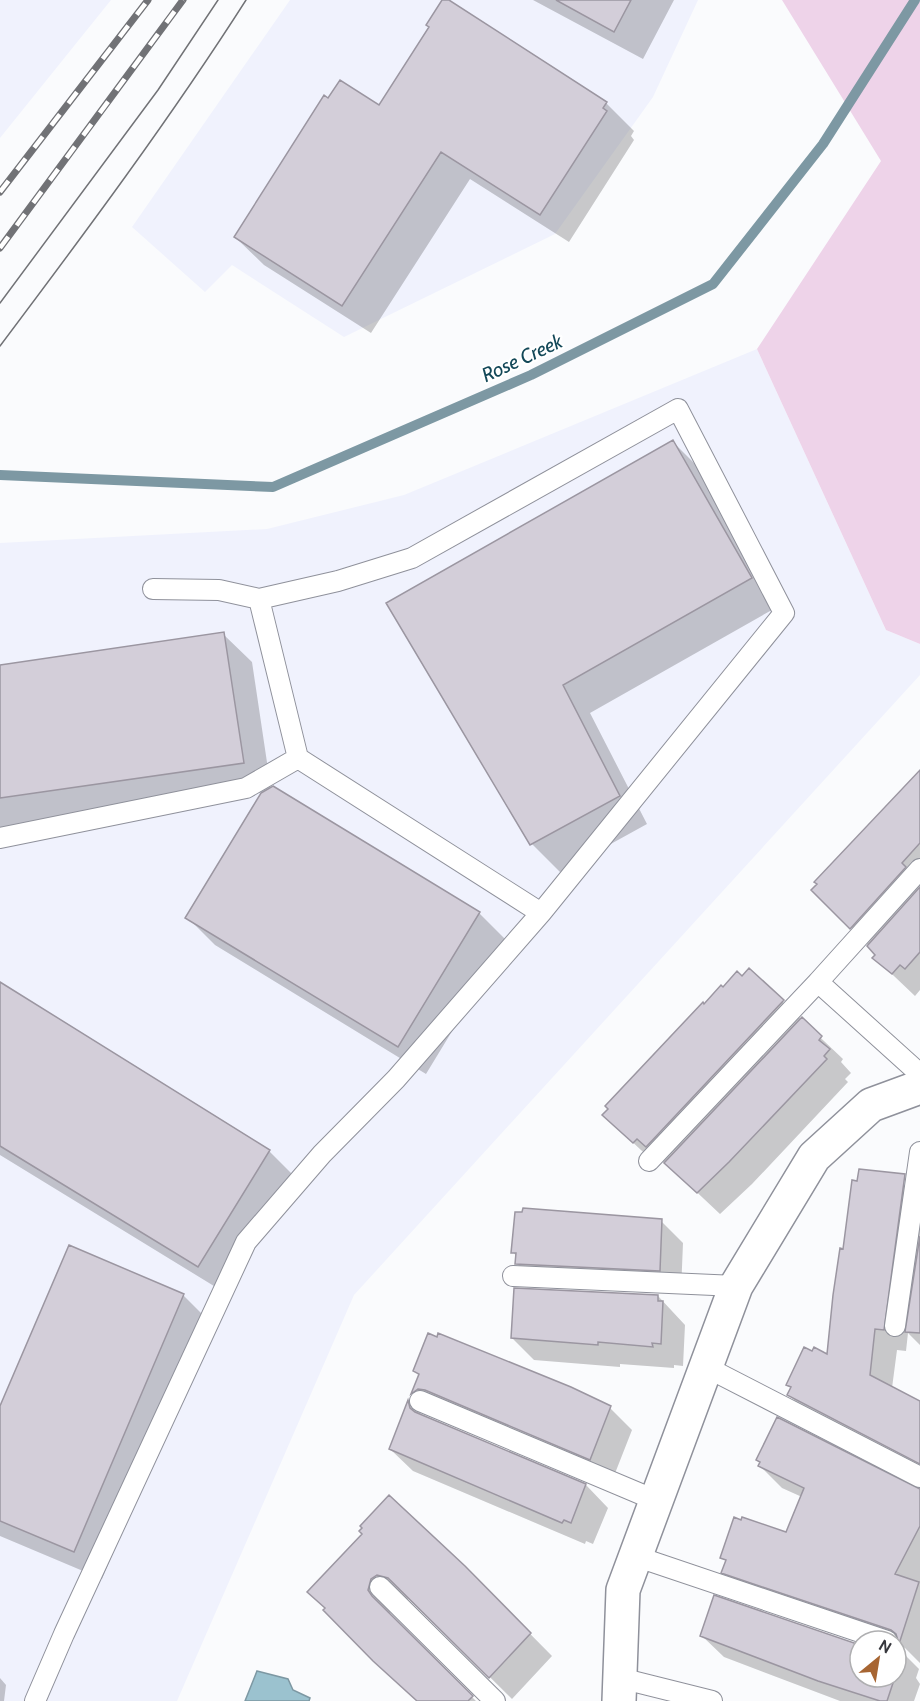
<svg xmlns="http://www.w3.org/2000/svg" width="920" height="1701" font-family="Cabin,sans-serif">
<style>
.built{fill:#f0f2fd}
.green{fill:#eed3e9}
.water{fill:#9bc2cf;stroke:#7d98a3;stroke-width:1.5}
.shadow{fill:#0003}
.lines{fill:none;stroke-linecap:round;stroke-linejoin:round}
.stream{stroke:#7d98a3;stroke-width:10}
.building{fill:#d3ced9;stroke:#9b96a1;stroke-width:1.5}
.service-casing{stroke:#8f919b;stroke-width:22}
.minor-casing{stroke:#8f919b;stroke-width:36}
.service{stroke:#fff;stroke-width:20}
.minor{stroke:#fff;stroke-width:33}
.tram{stroke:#717276;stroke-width:1.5}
.rail-casing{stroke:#717276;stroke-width:7}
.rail{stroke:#fff;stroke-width:4.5;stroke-dasharray:14;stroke-linecap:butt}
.labels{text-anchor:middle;stroke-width:4.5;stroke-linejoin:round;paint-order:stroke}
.water-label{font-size:20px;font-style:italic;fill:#134858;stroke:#fff}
</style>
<rect width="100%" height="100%" fill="#fafbfd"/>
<path class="built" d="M0,0h111l-111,138z
M290,0h408l-45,97 -98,137 -211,103 -112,-72 -27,27 -73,-65z
M757,349l129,281 34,14v31l-566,620 -177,406h-177v-1158l267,-14 137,-34z"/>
<path class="green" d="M782,0h138v644l-34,-14 -129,-281 124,-188z"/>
<path class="water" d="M257,1671l31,8 5,11 17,8 -1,3h-64z"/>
<path class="shadow" d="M443,0l163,103 28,28 -3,5 3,4 -65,102 -99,-63 -99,154 -107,-68 -29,-28 94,-137 50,7 52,-80z
M533,0h141l-31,59z
M673,442l28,28 78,136 -189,107 57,111 -87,48 -28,-28 -144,-240z
M223,634l29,28 19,127 208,124 28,28 -81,133 -211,-129 -28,-28 77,-125 -264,38v-163z
M920,773v217l-5,6 -41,-39 3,-2 -8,-9 -56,-56z
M749,970l94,89 -2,3 10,11 -6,6 3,3 -96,102 -32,30 -50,-47 -10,-7 -4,4 -29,-27 77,-131 19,-17 19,-11z
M0,984l269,167 28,28 -70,115 -227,-139z
M903,1184l17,18v143l-12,-12 -2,18 -9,-1 -5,38 28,15v70l-109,-56 -22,-22 3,-6 -5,-5 41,-28 16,-105z
M661,1221l22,22 -2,49 -142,-6 -22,-22v-7l-4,-5z
M183,1295l28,28 -109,256 -102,-43v-126z
M658,1296l27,29 -2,41 -9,-1v3l-54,-4v3l-86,-7 -22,-22z
M415,1371l195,37 22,22 -20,51 -178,-66 -22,-21 7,-18z
M409,1402l15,15 162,68 22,23 -15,36 -7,-3 -1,3 -172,-73 -23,-22z
M760,1466l160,23v174l-15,-15 -9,-3v-4l-151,-47 -22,-22 4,-10 -5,-5 65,-23 15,-37 -20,-9z
M364,1534l100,33 88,89 -40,43 -100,-99 -12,-3 -10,9v7l3,6 83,82h-59l-92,-91z
M701,1635l159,11v31h36v-28l2,-1 21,21 -3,9 4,6 -6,17h-74l-116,-44z
M0,1678l6,7 -2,16h-4z"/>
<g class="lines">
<path class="stream" d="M0,475l273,12 258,-112 182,-91 110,-140 92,-144"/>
</g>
<path class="building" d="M442,0h7l158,102 -4,6 4,3 -67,104 -99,-63 -99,154 -108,-69 90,-142 4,3 12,-18 39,25 50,-78 -3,-2z
M556,0h75l-17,32z
M673,440l79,138 -189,107 57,111 -90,49 -144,-242z
M224,632l20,131 -244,35v-133z
M920,770v73l-18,20 4,4 -56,62 -39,-39 6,-6 -3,-2z
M273,786l207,126 -82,135 -213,-129 76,-125z
M920,887v65l-15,17 -5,-4 -8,9 -20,-16 3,-3 -8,-9z
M749,968l35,32 -138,147 -9,-8 -4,4 -31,-28 6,-6 -3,-3 98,-104 1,2 17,-19 2,2 14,-16 5,5z
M0,982l270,168 -72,117 -198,-121z
M802,1017l20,19 -3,4 11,9 -6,7 3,3 -98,103 -32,31 -33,-30z
M859,1169l46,5 -21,156 -9,-1 -5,46 50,26v63l-133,-69 4,-8 -5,-2 18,-38 8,4 2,-4 13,7 6,-59 7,-47 3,1 9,-69 5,1z
M523,1208l139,11 -2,52 -145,-7 1,-11h-5l4,-41h7z
M920,1236v97l-15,-1z
M69,1245l115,49 -110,258 -74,-31v-115z
M514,1288l144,7v6h5l-2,43 -9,-1 1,4 -55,-5v3l-87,-7z
M428,1333l9,4 1,-4 133,54 40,19 -21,54 -165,-70 -7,-1 -7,5 8,-20 -6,-3z
M408,1400l2,8 5,4 171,72 -15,39 -7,-3 -2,3 -173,-74z
M777,1417l143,72v37l-25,48 24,8 -20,62 -3,-10 -5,-4 -170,-57 5,-13 -6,-2 14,-41 7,3 1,-3 44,15 18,-44 -46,-22 2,-4 -4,-2z
M389,1495l76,71 66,67 -42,45 -101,-100 -11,-3 -6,4 -3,11 4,6 101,100 -5,5h-51l-44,-40 -50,-51 2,-2 -18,-16 55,-58 -3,-3 3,-3 -2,-2z
M714,1595l146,50v32h35l-8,24h-7l-62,-20 -118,-45z"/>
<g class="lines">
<defs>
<path id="service" d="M259,599l39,159
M0,838l246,-50 52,-30 243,155 243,-300 -106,-204 -266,149 -74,23 -79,18 -40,-9 -66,-1
M818,982l102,92
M649,1161l169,-179 102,-113
M513,1276l223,10
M895,1326l25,-174
M706,1367l214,110
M420,1401l235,99
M635,1556l252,85
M380,1587l115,114
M620,1678l92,23
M35,1701l29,-67 182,-392 76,-88 74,-75 145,-166"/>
<path id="minor" d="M619,1701l4,-111 113,-304 78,-129 57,-52 49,-18"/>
</defs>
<use href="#service" class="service-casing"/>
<use href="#minor" class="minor-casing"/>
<use href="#service" class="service"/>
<use href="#minor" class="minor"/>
<path class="tram" d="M0,303l158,-213 60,-90
M0,346c85,-113 170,-227 246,-346"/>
<defs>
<path id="rail" d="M0,192l148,-192
M0,248l183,-248"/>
</defs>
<use href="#rail" class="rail-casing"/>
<use href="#rail" class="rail"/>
</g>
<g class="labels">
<g class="water-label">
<text transform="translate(522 358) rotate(-25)" y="7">Rose Creek</text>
</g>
</g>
<g transform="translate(878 1659) rotate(30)"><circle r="28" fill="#ffffff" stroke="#afafb1" stroke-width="1.5"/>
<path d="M0-4.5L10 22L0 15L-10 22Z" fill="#a76532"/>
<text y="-9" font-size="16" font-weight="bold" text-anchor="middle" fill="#36373c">N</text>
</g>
</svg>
